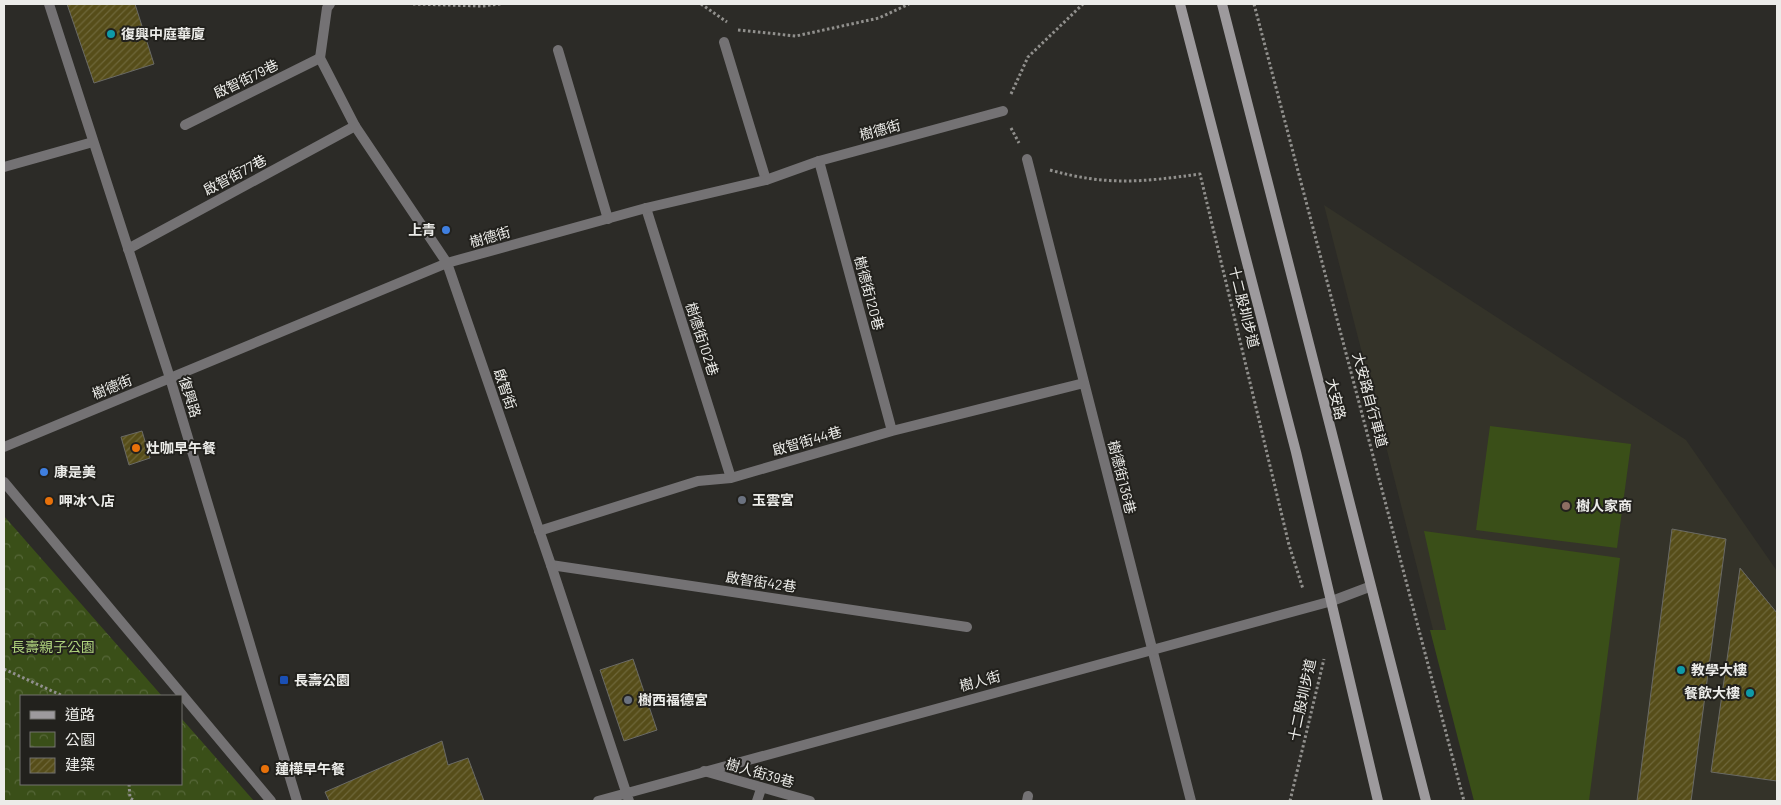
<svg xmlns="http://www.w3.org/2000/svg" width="1781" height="805" font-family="Barlow,'Noto Sans TC',sans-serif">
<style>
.built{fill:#343329}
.park{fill:url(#park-crowns)}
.pitch{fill:#3a4f18}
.building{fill:url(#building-hatch);stroke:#6a6a65}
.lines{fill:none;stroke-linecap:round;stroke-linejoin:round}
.path{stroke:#91908d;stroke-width:3;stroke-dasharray:2.5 2.5;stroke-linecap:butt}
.lane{stroke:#747274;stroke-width:10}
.street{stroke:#747274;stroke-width:10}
.secondary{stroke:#9d9a9d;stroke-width:10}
.culture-dot{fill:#0f9aa8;stroke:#22211d;stroke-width:2}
.shop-dot{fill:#3f7fe0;stroke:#22211d;stroke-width:2}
.food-dot{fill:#e8710a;stroke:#22211d;stroke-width:2}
.worship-dot{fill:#6b7280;stroke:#22211d;stroke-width:2}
.education-dot{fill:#8d6e63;stroke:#22211d;stroke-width:2}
.transit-dot{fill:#1a4fb4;stroke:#22211d;stroke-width:2}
.labels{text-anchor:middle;stroke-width:4;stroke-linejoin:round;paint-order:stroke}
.poi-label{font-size:14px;font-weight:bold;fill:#ecece9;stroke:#22211d;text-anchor:start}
.street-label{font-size:14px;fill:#ecece9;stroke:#22211d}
.park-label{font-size:14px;fill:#afd37d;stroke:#22211d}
</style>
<defs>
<pattern id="park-crowns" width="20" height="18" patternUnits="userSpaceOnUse" patternTransform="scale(1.25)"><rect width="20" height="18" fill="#3a4f18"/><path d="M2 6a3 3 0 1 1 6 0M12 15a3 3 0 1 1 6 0" fill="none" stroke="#57683a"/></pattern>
<pattern id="building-hatch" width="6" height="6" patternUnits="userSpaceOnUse" patternTransform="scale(1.25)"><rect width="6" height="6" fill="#564d19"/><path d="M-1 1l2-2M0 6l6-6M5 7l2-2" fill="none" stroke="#6e673a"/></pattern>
</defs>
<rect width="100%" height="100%" fill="#2c2b27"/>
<path class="built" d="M1324,205l362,235 91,131v230h-300z"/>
<path class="park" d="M4,516l158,180h-141v88h160v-66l73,83h-250z"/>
<path class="pitch" d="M1490,426l141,18 -14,104 -141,-18z
M1424,531l196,27 -31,243h-115l-44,-171h16z"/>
<path class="building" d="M67,4h68l19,60 -60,19z
M142,431l8,27 -21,7 -8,-28z
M1672,529l54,10 -35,262h-54z
M1740,568l37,45v168l-66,-9z
M633,659l24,71 -33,11 -24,-71z
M442,741l6,24 20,-7 16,43h-155l-4,-9z"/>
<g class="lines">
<path class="path" d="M413,4l69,2 19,-2
M701,4l26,18
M1254,4l210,797
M738,30l58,6 83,-18 30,-14
M1011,94l17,-37 55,-53
M1011,128l8,15
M1050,170c57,16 92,12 150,4l89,371 14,44
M4,669l59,27
M129,784l1,14 5,3
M1290,801l34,-142"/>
<path class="lane" d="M724,42l42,138
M558,50l50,169
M185,125l135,-67
M1027,159l164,642
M819,161l73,270
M4,167l89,-25
M646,208l85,270
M128,249l227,-123
M539,531l159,-50 33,-3 161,-47 192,-48
M551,565l416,62
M704,771l106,30
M1027,801l1,-5"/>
<path class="street" d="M49,4l121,374 127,423
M330,4l-3,4 -7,50 35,68 92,137 104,302 78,236
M4,447l443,-184 199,-55 120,-28 53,-19 184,-50
M4,482l267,319
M598,801l734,-200 37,-14
M757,801l4,-12"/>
<path class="secondary" d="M1180,4l116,448 82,349
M1222,4l204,797"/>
</g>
<g class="culture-dot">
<circle cx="111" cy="34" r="5"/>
<circle cx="1681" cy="670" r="5"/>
<circle cx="1750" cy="693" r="5"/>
</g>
<g class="shop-dot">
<circle cx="446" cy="230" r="5"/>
<circle cx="44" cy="472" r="5"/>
</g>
<g class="food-dot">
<circle cx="136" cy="448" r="5"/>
<circle cx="49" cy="501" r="5"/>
<circle cx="265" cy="769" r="5"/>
</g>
<g class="worship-dot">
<circle cx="742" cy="500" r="5"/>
<circle cx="628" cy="700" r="5"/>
</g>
<circle class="education-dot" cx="1566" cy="506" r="5"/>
<rect class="transit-dot" x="279" y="675" width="10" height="10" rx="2.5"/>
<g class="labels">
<g class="poi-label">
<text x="121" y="39">復興中庭華廈</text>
<text x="436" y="235" text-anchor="end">上青</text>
<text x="146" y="453">灶咖早午餐</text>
<text x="54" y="477">康是美</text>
<text x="752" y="505">玉雲宮</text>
<text x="59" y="506">呷冰ㄟ店</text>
<text x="1576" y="511">樹人家商</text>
<text x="1691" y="675">教學大樓</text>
<text x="294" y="685">長壽公園</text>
<text x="1740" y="698" text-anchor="end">餐飲大樓</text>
<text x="638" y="705">樹西福德宮</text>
<text x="275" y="774">蓮樺早午餐</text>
</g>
<g class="street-label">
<text transform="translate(246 79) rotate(-26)" y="5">啟智街79巷</text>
<text transform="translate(880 130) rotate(-15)" y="5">樹德街</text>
<text transform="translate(235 175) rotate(-28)" y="5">啟智街77巷</text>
<text transform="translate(490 237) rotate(-16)" y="5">樹德街</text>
<text transform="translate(869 293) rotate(75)" y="5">樹德街120巷</text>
<text transform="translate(1244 307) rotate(76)" y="5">十二股圳步道</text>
<text transform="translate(702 339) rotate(72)" y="5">樹德街102巷</text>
<text transform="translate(112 387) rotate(-22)" y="5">樹德街</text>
<text transform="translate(505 389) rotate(71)" y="5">啟智街</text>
<text transform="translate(190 397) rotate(73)" y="5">復興路</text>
<text transform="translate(1336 399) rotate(76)" y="5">大安路</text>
<text transform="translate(1370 400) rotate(75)" y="5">大安路自行車道</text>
<text transform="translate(807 441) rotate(-16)" y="5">啟智街44巷</text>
<text transform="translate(1122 477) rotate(76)" y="5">樹德街136巷</text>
<text transform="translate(761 582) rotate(8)" y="5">啟智街42巷</text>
<text transform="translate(980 681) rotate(-15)" y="5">樹人街</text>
<text transform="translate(1302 700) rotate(-78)" y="5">十二股圳步道</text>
<text transform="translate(760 773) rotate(16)" y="5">樹人街39巷</text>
</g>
<g class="park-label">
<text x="53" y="652">長壽親子公園</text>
</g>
</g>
<rect width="1781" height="805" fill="none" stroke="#ecece9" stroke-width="10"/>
<rect x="20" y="695" width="162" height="90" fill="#22211d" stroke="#73726f"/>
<rect x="30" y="711" width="25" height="8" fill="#9d9a9d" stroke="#73726f"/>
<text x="65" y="720" font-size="15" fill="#ecece9">道路</text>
<rect x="30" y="732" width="25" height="15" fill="url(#park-crowns)" stroke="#73726f"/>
<text x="65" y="745" font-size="15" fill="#ecece9">公園</text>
<rect x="30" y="758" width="25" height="15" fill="url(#building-hatch)" stroke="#73726f"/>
<text x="65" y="770" font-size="15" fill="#ecece9">建築</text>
</svg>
